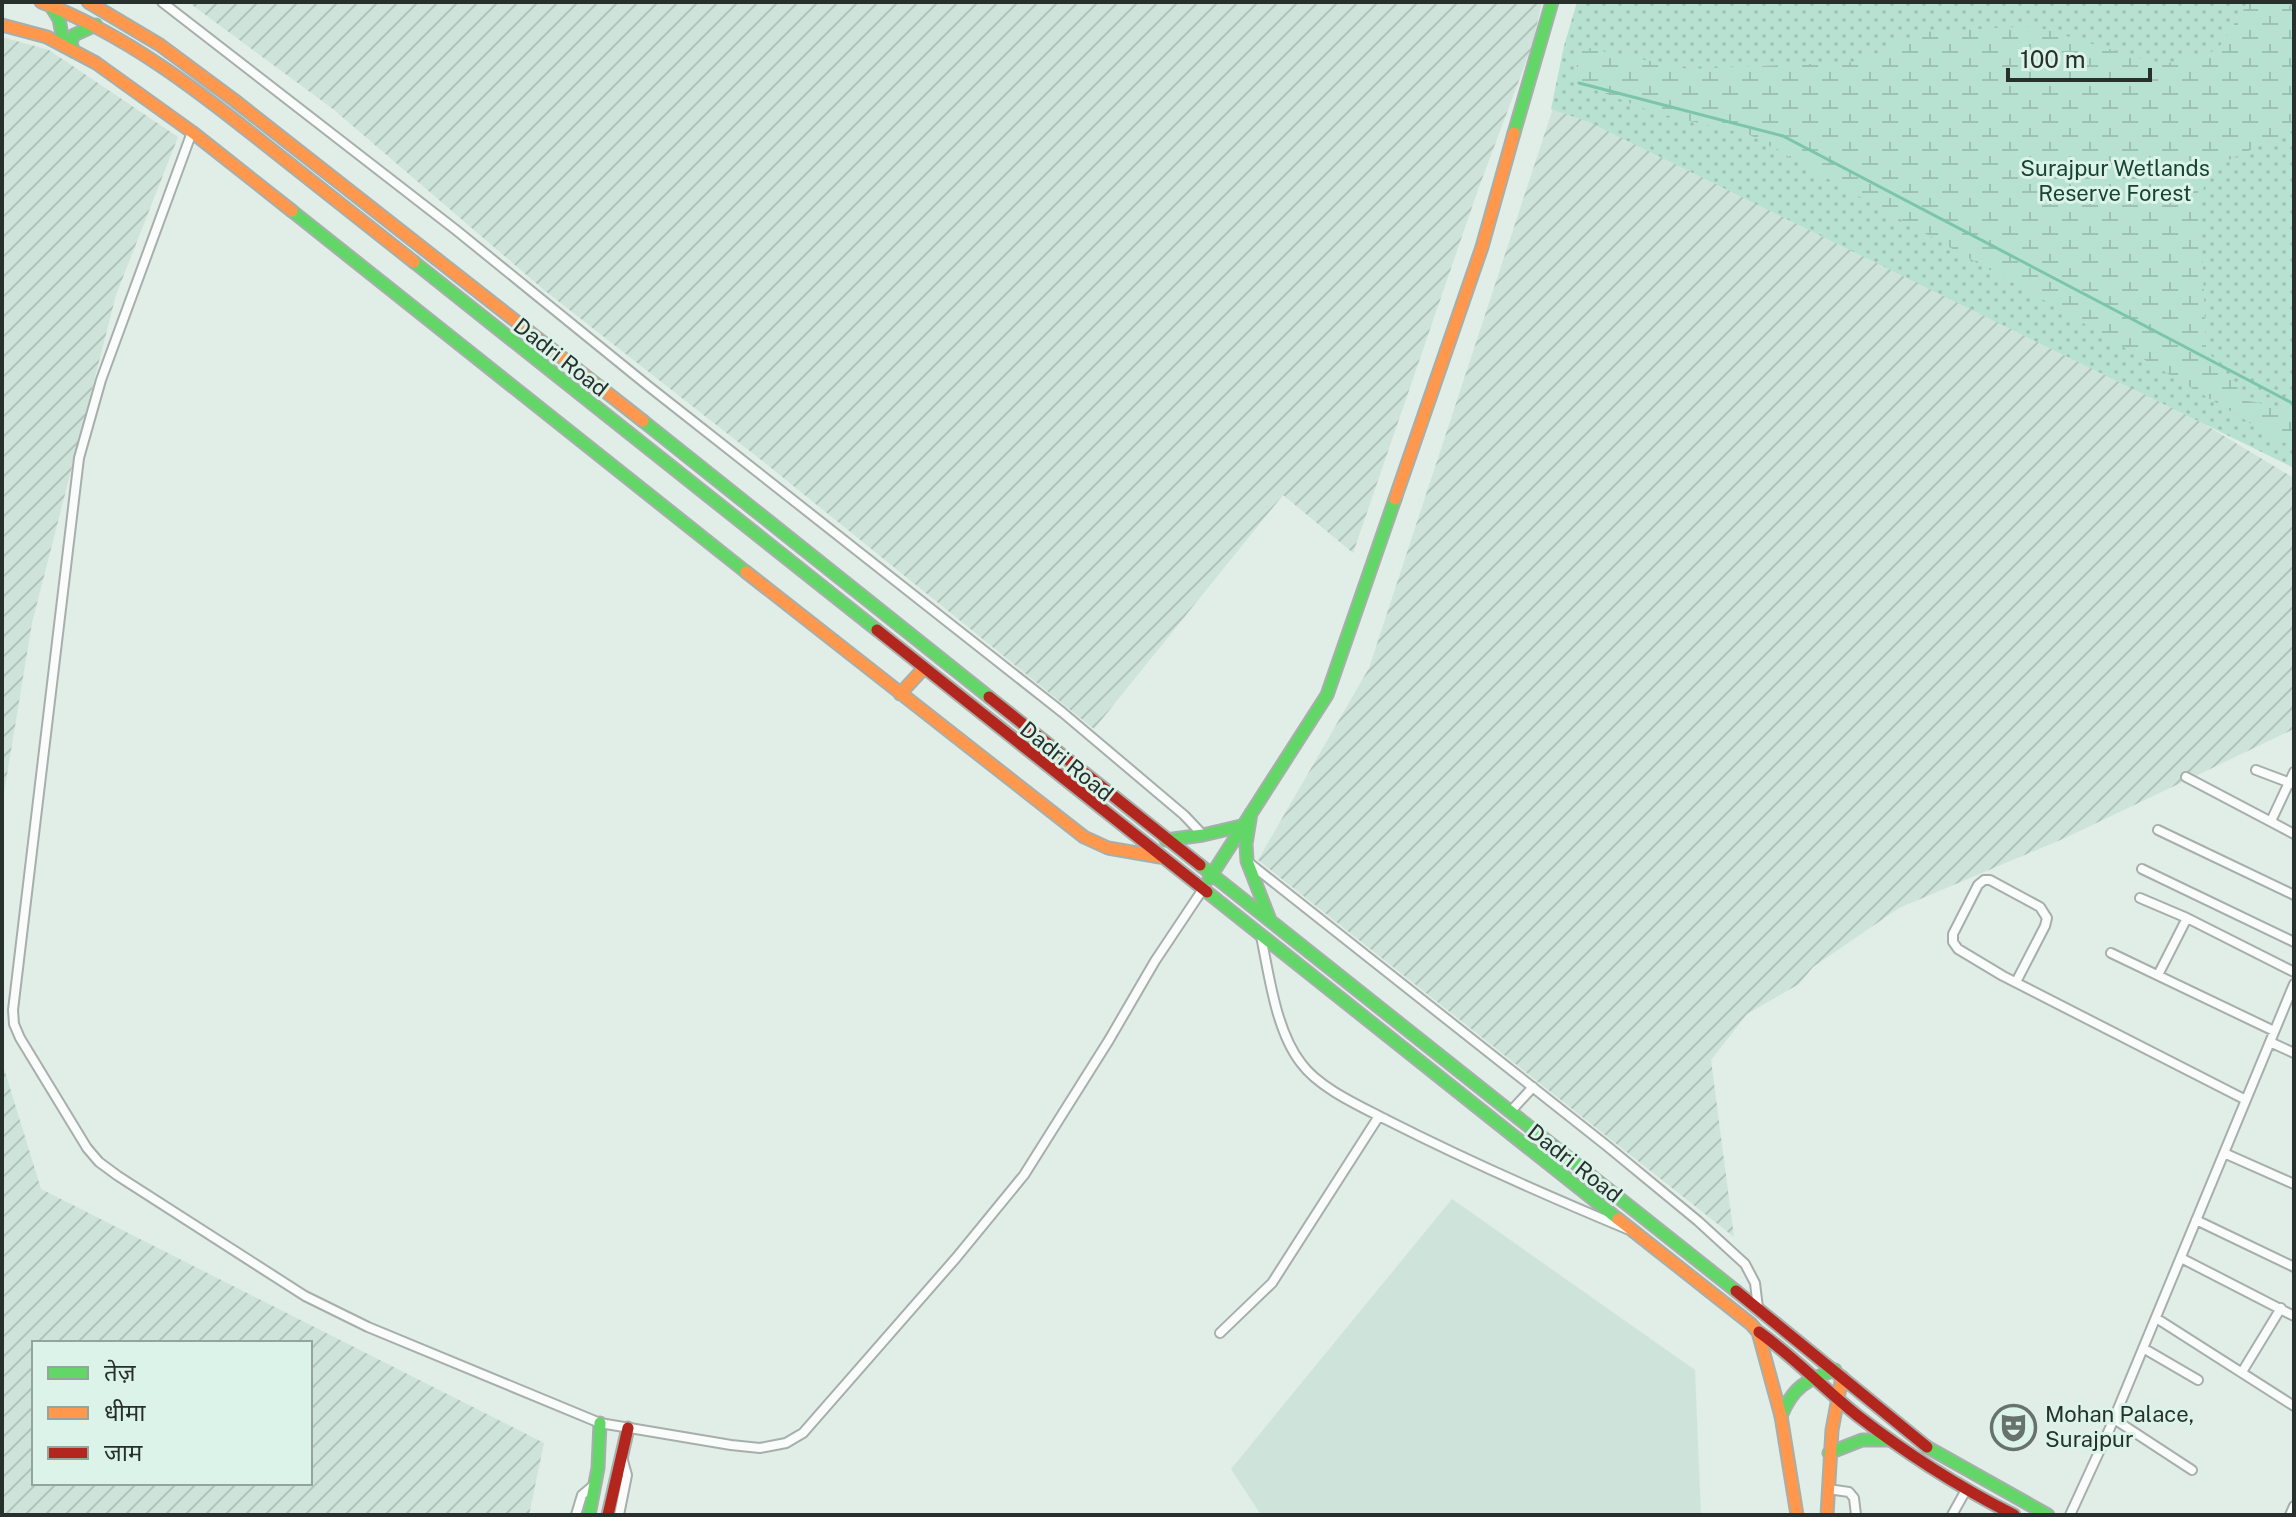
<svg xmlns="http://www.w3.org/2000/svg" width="2296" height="1517" font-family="'Public Sans','Noto Sans Devanagari',sans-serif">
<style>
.built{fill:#cee4db}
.industrial{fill:url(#industrial-furrows);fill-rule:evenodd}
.green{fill:url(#green-dots)}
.wetland{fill:url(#wetland-marsh)}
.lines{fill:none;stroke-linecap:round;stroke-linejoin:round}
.stream{stroke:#7bc5aa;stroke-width:3}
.street-casing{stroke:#a6afab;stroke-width:12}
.fast-casing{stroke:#a6afab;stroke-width:15}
.slow-casing{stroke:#a6afab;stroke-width:15}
.jam-casing{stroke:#a6afab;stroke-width:15}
.street{stroke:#fafcfb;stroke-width:8}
.fast{stroke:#63d668;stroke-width:11}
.slow{stroke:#ff974d;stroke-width:11}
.jam{stroke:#b3261e;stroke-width:11}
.labels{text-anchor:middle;stroke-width:6;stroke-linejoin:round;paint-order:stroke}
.park-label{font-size:22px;fill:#174334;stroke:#dbf3e8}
.street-label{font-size:22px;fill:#27302c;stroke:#dbf3e8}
.poi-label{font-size:22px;fill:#27302c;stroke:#dbf3e8;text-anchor:start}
</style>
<defs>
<pattern id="industrial-furrows" width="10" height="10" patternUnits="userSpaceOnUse" patternTransform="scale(2)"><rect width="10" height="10" fill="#cee4db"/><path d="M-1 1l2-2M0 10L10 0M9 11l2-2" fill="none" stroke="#b1c4bc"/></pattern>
<pattern id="green-dots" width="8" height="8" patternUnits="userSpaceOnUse" patternTransform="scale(2)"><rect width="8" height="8" fill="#b7e1d0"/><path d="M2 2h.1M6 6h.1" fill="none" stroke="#9dc1b3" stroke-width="1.8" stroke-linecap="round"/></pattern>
<pattern id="wetland-marsh" width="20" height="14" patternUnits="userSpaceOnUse" patternTransform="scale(2)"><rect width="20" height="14" fill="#b7e1d0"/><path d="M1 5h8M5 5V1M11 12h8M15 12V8" fill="none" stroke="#9dc1b3"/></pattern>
</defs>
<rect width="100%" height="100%" fill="#e1ede7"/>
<path class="built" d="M1452,1199l243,171 6,145h-440l-30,-46z"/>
<path class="industrial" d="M188,2h1354l-9,41 -54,144 -126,366 -70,-58 -189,234 -324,-262 -226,-177 -211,-181z
M2,37l47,13 129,87 -62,158 -84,328 -30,182z
M1558,93l198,61 538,324v251l-229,109 -166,70 -86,59 -14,17 -52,30 -36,46 23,177 -476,-377 111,-192z
M2,1062l39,127 503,254 -15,72h-527zM34,1343h276v140h-276z"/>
<path class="green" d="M1577,2h717v466l-705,-346 -38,-13 13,-63z"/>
<path class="wetland" d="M2255,2h28l11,6v122l-83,38 -11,30 6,151 42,52 46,8v39l-17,-9 -214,-128 -313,-176 -98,-23 -73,-29 -5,-38 114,24 169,-7 65,-30 112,-6 127,39 56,-15 31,-47z"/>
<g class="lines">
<path class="stream" d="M1579,83l204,53 511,268"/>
<defs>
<path id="street" d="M162,2l294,228 191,155 415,327 122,103 19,20
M192,132l-91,248 -22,78 -66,552 1,14 6,14 67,110 12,14 19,14 187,120 63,31 232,96 131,22 29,3 26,-5 17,-10 153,-175 68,-83 85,-135 46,-79 48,-72
M2256,770l37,14
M2186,777l108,57
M2271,821l23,-49
M2158,830l136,65
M1248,862l359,284 91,75 47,43 10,19 3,25
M2142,869l152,73
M2140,898l47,20 107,54
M1261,936c8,39 15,95 40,127 18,25 59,43 86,57 79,40 158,75 240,109
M2111,953l163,78
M2158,975l29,-57
M2016,982l29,-56 2,-8 -7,-11 -50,-27h-6l-6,5 -25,49v8l5,7 45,27 243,124
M2270,1042l24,11
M1510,1112l23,-25
M2224,1153l70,31
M2196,1220l98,47
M2181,1258l113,58
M2156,1318l138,88
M1220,1333l52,-50 107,-167
M2143,1348l55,32
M2242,1372l39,-64
M2114,1419l78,51
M1828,1489l21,3 5,6 2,17
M576,1515l6,-20 13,-11
M619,1515l8,-40 -5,-18
M1952,1515l14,-25
M2070,1515l40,-87 184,-444
M2290,1515l4,-9"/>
<path id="fast" d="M51,6l8,13 5,27
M73,51l-2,-9 3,-7 22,-10
M1514,133l38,-131
M292,211l454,361
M414,262l463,368
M643,421l346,276
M1251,813l-5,31 1,17 23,59
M1166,840l37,-5 38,-9
M1200,865l536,426
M1209,879l118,-184 68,-196
M1207,892l411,327
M1781,1416c12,-29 25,-36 54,-46
M1927,1447l121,68
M1829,1453l33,-13h28
M589,1515l9,-47 2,-45"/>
<path id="slow" d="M41,2c84,32 155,87 225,143 49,39 98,78 148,117
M88,2l72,43 74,55 409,321
M2,25l45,12 49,26 96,69 100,79
M1395,499l87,-252 32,-114
M746,572l338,265 24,11 52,9
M900,694l24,-26
M1618,1219l133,105 7,8 23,84 16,99
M1827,1515l5,-85 10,-53"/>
<path id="jam" d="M877,630l330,262
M989,697l211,168
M1736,1291l191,156
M1759,1332c35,25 65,57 99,84 49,38 101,71 156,99
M608,1515l20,-87"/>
</defs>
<use href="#street" class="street-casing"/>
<use href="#fast" class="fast-casing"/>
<use href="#slow" class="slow-casing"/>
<use href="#jam" class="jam-casing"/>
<use href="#street" class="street"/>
<use href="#fast" class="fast"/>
<use href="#slow" class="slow"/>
<use href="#jam" class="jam"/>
</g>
<defs>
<symbol id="theatre-ring" viewBox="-11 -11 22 22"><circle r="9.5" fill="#dbf3e8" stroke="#68726d" stroke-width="1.5"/><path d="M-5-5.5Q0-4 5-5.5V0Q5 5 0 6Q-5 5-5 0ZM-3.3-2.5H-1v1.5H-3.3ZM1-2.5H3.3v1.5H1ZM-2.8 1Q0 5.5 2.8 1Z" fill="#68726d"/></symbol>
</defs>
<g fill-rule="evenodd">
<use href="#theatre-ring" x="1988" y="1402" width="51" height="51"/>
</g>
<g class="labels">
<g class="park-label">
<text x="2115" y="176">Surajpur Wetlands<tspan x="2115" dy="25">Reserve Forest</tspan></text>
</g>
<g class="street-label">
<text transform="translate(561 357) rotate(38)" y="8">Dadri Road</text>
<text transform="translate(1067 761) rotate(39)" y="8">Dadri Road</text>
<text transform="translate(1575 1163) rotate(38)" y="8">Dadri Road</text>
</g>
<g class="poi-label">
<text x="2045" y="1422">Mohan Palace,<tspan x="2045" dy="25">Surajpur</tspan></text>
</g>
</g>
<rect width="2296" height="1517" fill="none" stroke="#27302c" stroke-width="8"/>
<rect x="32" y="1341" width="280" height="144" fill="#dbf3e8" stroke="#93a59d" stroke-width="2"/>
<rect x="48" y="1367" width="40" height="12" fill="#63d668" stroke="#93a59d" stroke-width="2"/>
<text x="104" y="1381" font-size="24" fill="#27302c">तेज़</text>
<rect x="48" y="1407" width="40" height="12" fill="#ff974d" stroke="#93a59d" stroke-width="2"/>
<text x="104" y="1421" font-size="24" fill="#27302c">धीमा</text>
<rect x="48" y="1447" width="40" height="12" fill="#b3261e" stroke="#93a59d" stroke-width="2"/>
<text x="104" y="1461" font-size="24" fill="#27302c">जाम</text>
<path d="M2008 68v12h142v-12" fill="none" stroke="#27302c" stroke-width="4"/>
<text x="2020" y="68" font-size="24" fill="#27302c" stroke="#dbf3e8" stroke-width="6" paint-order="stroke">100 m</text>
</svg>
